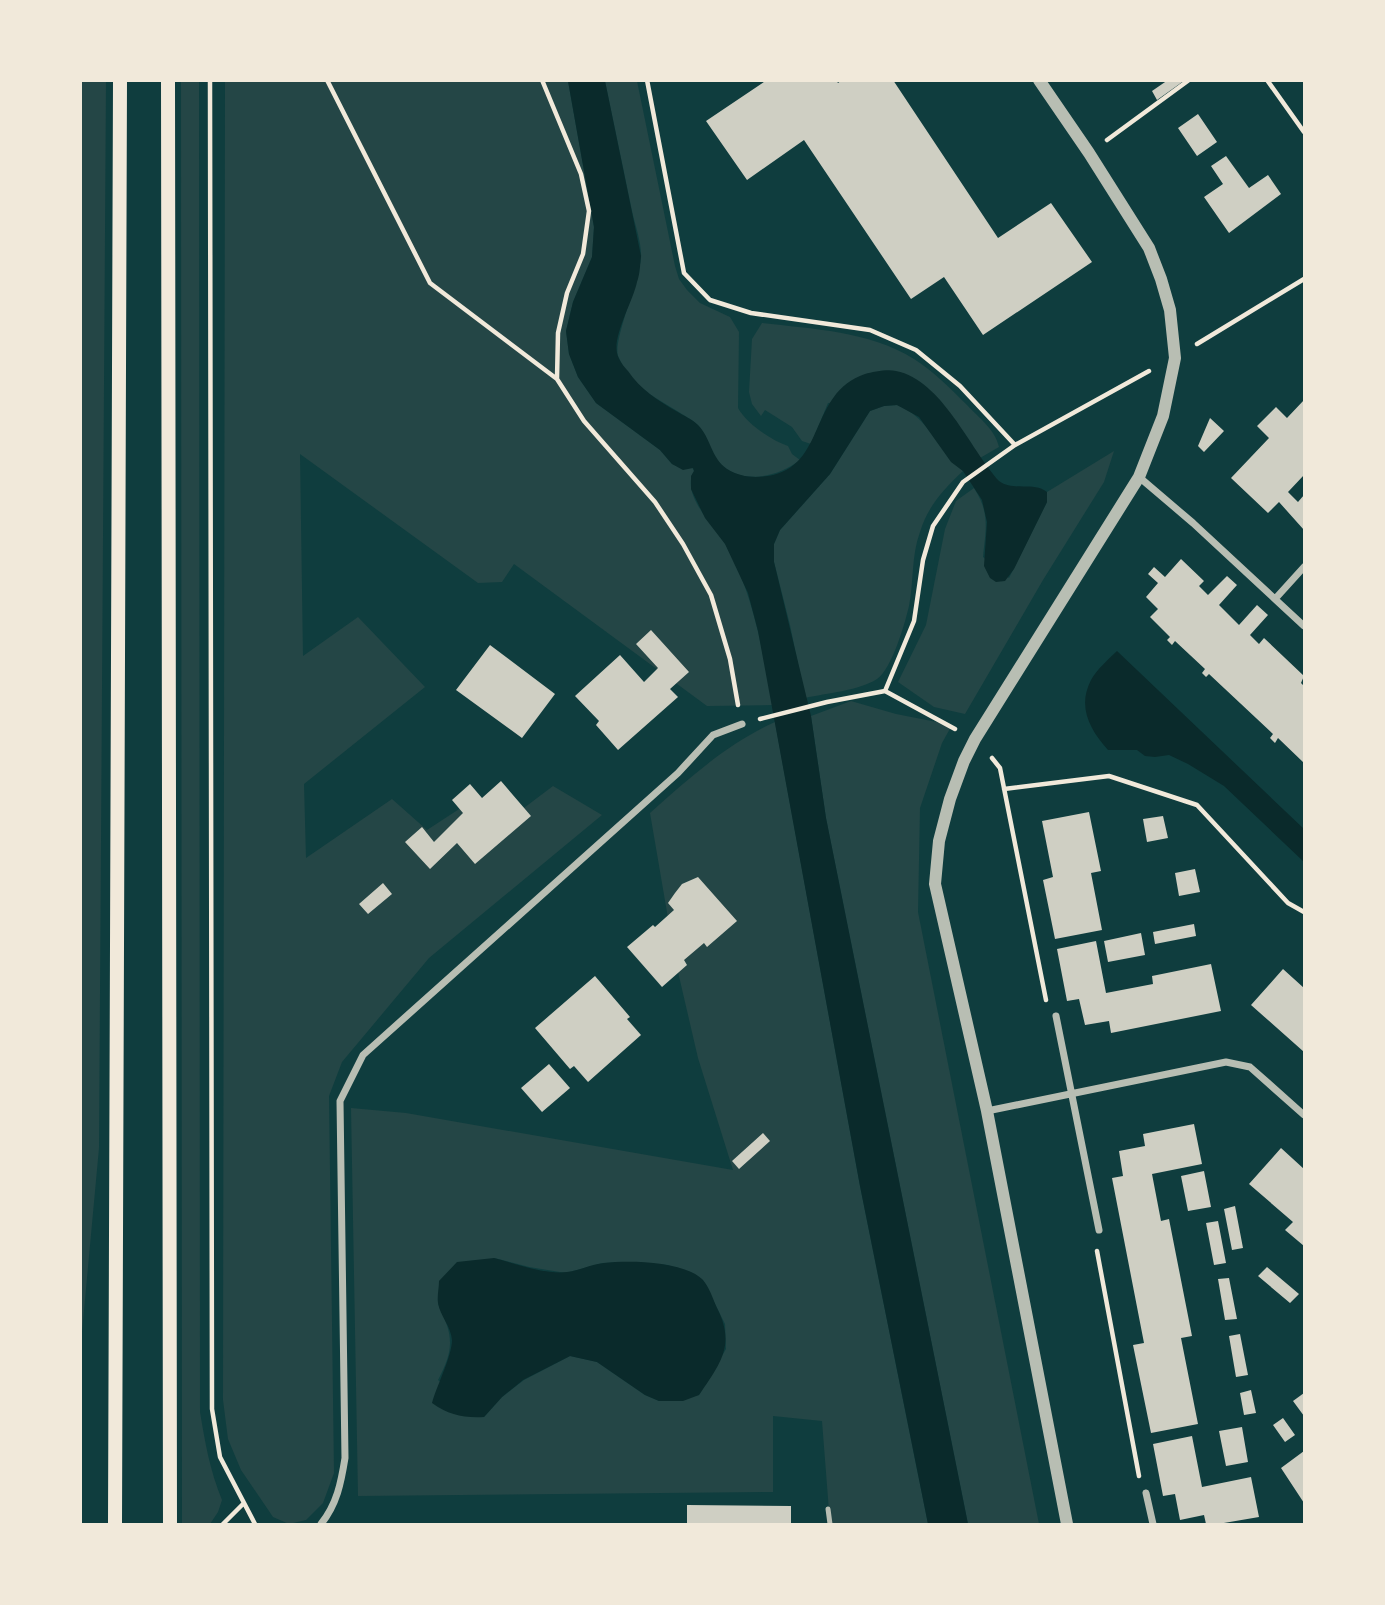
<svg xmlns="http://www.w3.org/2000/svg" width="1385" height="1605" font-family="'Nunito Sans',sans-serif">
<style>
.green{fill:#244646;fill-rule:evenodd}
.water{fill:#0a2a2b}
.building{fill:#cfcfc3}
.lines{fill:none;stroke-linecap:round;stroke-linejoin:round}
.path{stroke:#f1e9da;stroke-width:4.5}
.service{stroke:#b8beb3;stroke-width:5}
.minor{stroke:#b8beb3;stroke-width:7}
.tertiary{stroke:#b8beb3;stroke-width:12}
.secondary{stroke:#f1e9da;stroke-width:14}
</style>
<rect width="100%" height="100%" fill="#0f3d3e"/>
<path class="green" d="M106,80l-7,1068 -18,195 -1,-1262z
M181,81h18l1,1331c5,30 10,59 22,88l-4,12 -8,12h-28z
M225,81h343l26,146 -2,30 -19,45 -7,29 3,23 9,23 18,26 64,47 12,14 20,3 2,4c-14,24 21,55 32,74 28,50 36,105 47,160l-66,1 -193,-142 -12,18 -24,1 -178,-129 3,202 55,-39 67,70 -121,97 2,74 86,-59 35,31 49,-32 24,28 53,-40 49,29 -173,143 -87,104 -13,34 5,377 -11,30 -17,17 -17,4 -16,-7 -32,-47 -13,-31 -5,-39z
M605,81h32l38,185 4,13 8,11 13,13 30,14 9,15 -1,76c9,16 33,32 50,38l4,8 8,6c-23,18 -61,26 -82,1 -11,-12 -11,-30 -25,-40 -28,-19 -61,-31 -75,-65 -5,-15 21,-76 23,-98 1,-14 -6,-33 -9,-47 -9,-43 -18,-87 -27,-130z
M762,323c50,6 108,8 152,36 19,12 37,30 53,46 12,13 28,24 32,42l-19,11 -41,-59 -111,4 -17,41 -9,-3 -10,-14 -27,-17 -4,6 -9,-12 -3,-12 3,-53z
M897,405c33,13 40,45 66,66 -20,19 -35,35 -43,61 -9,25 -6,49 -11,74 -4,17 -17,63 -32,73 -19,12 -50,14 -72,19l-15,-73 -16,-63v-18l6,-14 50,-56 40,-63 14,-5z
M1114,451l-10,31 -61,98 -78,134 -31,-7 -36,-25 28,-57 19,-96 11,-28 18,-13c16,25 12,40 9,69l26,21 38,-76v-10z
M851,701l45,13 56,11 -10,18 -22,65 -2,104 121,612h-71l-142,-706 -15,-102z
M775,722l85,464 68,338h-98l-8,-103 -49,-5v76l-415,4 -7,-388 55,5 327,57 -35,-112 -23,-99 -25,-146c39,-35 77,-69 125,-91zM494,1258l35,9 37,6 37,-10 26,-1 39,3 35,15 22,44 1,25 -27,46 -40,6 -14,-6 -48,-33 -27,-6 -46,24 -22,17 -18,20 -46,-37c17,-32 15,-45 0,-76z"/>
<path class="water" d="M568,81h37l36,175c-1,9 -1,18 -4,26 -4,19 -24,53 -20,71 1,6 7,14 11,18 13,19 29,29 48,40 8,5 16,8 22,14 13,13 13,33 29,44 13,8 26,9 41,7 59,-9 40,-83 97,-102 8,-2 22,-5 31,-3 46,9 74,78 103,110 15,11 34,0 48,11v10l-33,67 -9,12 -9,1 -6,-4 -6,-12 3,-44 -5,-22 -19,-29 -12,-9 -32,-45 -22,-12 -13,1 -14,5 -40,63 -50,56 -6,14v18l37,154 15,102 142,706h-40l-68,-338 -102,-555 -10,-38 -23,-49 -20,-26 -14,-29v-13l3,-5 -1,-3 -10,2 -11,-6 -12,-14 -64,-47 -18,-26 -9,-23 -3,-23 7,-29 19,-45 2,-30z
M1117,651l187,178v33l-80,-76 -36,-22 -19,-9 -14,2 -10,-1 -8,-6h-29c-18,-20 -31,-43 -17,-70 6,-11 18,-21 26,-29z
M494,1258c20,5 52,17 73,14 12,-1 24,-8 37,-9 25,-3 79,-2 98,16 7,7 11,20 15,29 19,37 3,56 -18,87l-16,6h-24l-14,-6 -48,-33 -27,-6 -47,24 -21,17 -18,20c-21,1 -35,-2 -52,-14 5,-18 20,-47 20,-63 -1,-14 -12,-24 -14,-37 -1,-7 1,-15 1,-22l18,-19z"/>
<path class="building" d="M767,80h69l2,3 4,-3h51l105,158 53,-35 41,59 -109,73 -39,-58 -33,22 -107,-159 -57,40 -41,-59z
M1168,80h17l-28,20 -5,-9z
M1198,114l19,28 -20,14 -19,-28z
M1226,156l23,32 19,-13 13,19 -52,39 -25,-36 19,-13 -12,-18z
M1304,400v75l-16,17 10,10 6,-7v35l-25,-28 -11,11 -37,-35 38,-40 -12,-12 19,-19 11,11z
M1210,418l14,13 -20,21 -6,-6z
M1181,559l23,22 -5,5 9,9 19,-19 10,9 -18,20 20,20 18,-20 11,10 -18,20 9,9 5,-6 40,38 -3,7 3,3v77l-26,-25 -3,5 -5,-5 3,-4 -64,-60 -3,3 -4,-4 3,-4 -30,-28 -3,4 -5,-5 3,-3 -20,-20 8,-8 -12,-12 12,-14 -10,-9 6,-7 11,10z
M651,630l38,42 -19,17 8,8 -60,53 -22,-25 3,-4 -24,-25 45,-41 24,27 14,-14 -22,-24z
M490,645l65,49 -33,44 -66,-48z
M501,781l30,35 -56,48 -18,-21 -27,26 -25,-27 17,-15 12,15 29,-29 -11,-13 18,-16 12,14z
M1089,812l12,59 -10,2 11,57 -47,9 -12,-59 10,-3 -11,-56z
M1163,816l5,22 -21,4 -4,-23z
M1195,869l5,23 -21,4 -4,-23z
M698,877l39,44 -30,26 -3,-4 -20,17 3,5 -25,22 -35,-40 26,-22 2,2 19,-17 -6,-7 7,-10 7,-9z
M383,883l9,11 -24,20 -9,-10z
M1194,924l2,12 -41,8 -2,-12z
M1141,933l4,22 -37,7 -4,-21z
M1096,941l10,52 47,-9 -1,-8 59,-12 10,47 -110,22 -2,-12 -24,4 -6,-26 -12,2 -10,-52z
M1283,969l21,19v64l-53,-47z
M595,976l35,41 -3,2 14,16 -53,47 -14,-16 -4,3 -35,-41z
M549,1064l21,24 -28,24 -21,-24z
M1194,1124l8,40 -50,10 9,47 8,-2 23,117 -11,2 17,86 -47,9 -18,-88 11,-2 -32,-165 11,-2 -4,-25 26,-5 -2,-12z
M763,1133l7,8 -31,28 -7,-8z
M1281,1148l23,21v77l-19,-16 8,-8 -44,-38z
M1204,1171l7,36 -23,4 -7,-35z
M1235,1206l8,42 -11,2 -8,-41z
M1218,1221l8,42 -12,2 -8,-42z
M1267,1267l32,27 -9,9 -32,-27z
M1229,1278l8,41 -12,1 -7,-41z
M1240,1334l8,41 -12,2 -7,-41z
M1251,1390l5,23 -12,2 -4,-22z
M1304,1393v23l-11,-15z
M1283,1418l12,17 -10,7 -12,-17z
M1242,1427l6,35 -22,4 -7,-35z
M1192,1436l10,51 49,-10 8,40 -41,7h-12l-2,-9 -24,5 -5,-26 -12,2 -10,-52z
M1304,1451v52l-23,-35z
M687,1505l104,1v18h-104z"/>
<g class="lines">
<path class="path" d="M210,80l2,1329 8,48 35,67
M327,80l103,203 127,96
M542,80l39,94 8,37 -6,43 -16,39 -9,40 -1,46 27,42 71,81 28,42 28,51 19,64 8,46
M647,80l37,193 26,27 41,13 119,17 46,20 44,36 55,59
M1267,80l37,52
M1107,140l82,-60
M1197,344l107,-65
M885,691l29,-70 9,-61 10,-34 30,-44 52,-37 134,-74
M760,719l67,-17 58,-11 70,38
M992,758l8,10 46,232
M1004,789l105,-13 88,29 91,98 16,9
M1097,1251l42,225
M223,1524l20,-20"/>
<path class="service" d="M828,1509l2,15"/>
<path class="minor" d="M1139,477l54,46 111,103
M1275,599l29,-32
M1056,1016l43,214
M987,1111l239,-49 24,5 54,48
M1146,1493l7,31
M321,1524c16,-20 20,-41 24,-66l-5,-357 23,-46 315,-282 35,-38 29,-11"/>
<path class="tertiary" d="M1039,80l50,73 60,95 12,31 9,31 5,48 -12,58 -24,61 -164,262 -11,22 -14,38 -11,42 -4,43 52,227 80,413"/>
<path class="secondary" d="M168,80l2,1444
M115,1524l5,-1444"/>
</g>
<rect width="1385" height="1605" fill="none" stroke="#f1e9da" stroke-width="164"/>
</svg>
